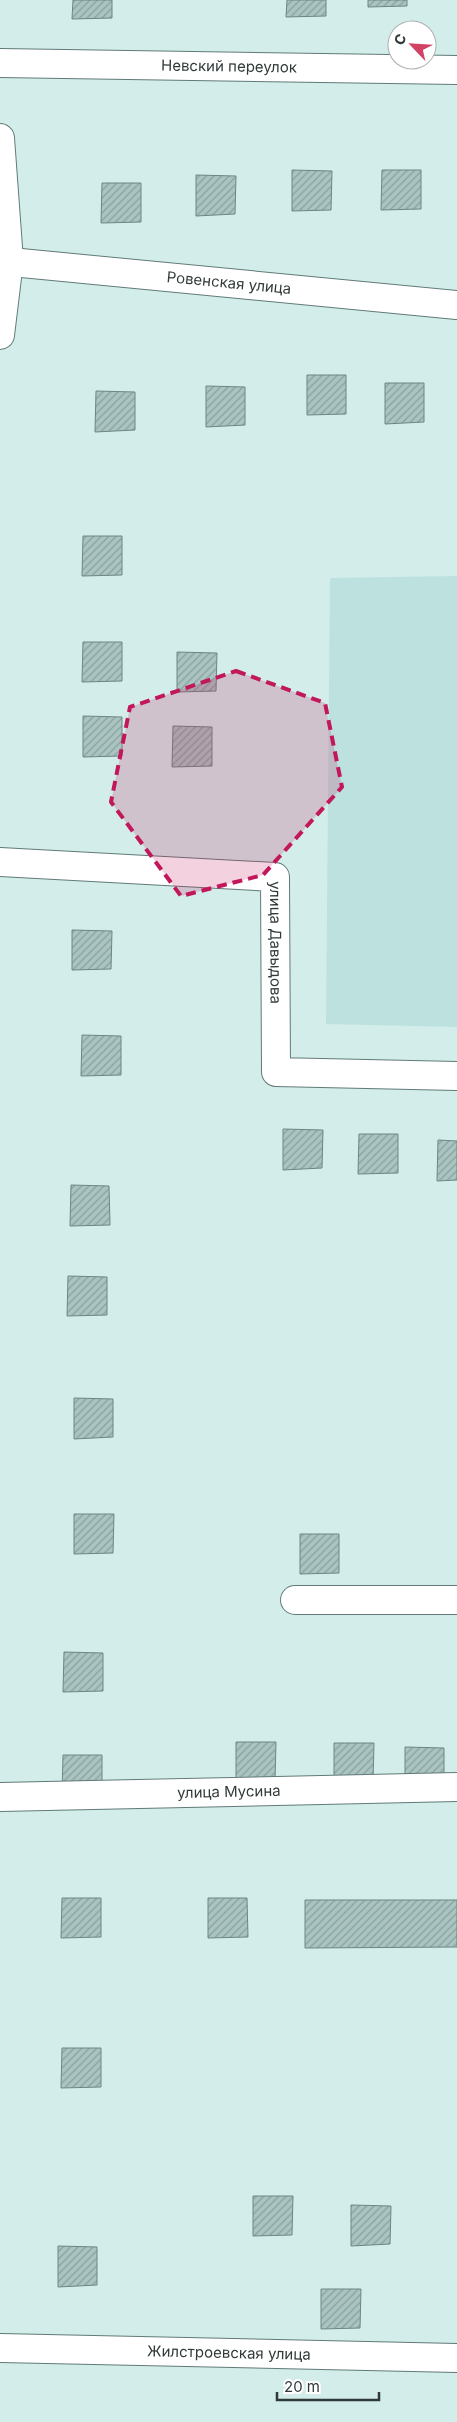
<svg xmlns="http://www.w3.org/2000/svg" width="457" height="2422" font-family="Inter,sans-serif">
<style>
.built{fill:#bde1de}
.building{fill:url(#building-hatch);stroke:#6d8684}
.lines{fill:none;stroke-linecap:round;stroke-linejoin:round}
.minor-casing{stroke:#617a78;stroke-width:30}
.minor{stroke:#fff;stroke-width:28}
.marked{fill:#c2185b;fill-opacity:0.2;stroke:#c2185b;stroke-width:4;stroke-dasharray:10 6;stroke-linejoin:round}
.labels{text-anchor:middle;stroke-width:4.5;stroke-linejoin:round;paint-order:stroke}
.street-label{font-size:15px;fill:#313b3a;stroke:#fff}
</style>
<defs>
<pattern id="building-hatch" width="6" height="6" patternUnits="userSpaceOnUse" patternTransform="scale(1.25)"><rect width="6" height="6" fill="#a9c4c1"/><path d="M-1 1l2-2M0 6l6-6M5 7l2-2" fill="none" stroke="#8aa09e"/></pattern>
</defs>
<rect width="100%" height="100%" fill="#d2edea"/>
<path class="built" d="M457,576v451l-131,-3 4,-446z"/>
<path class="building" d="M73,0h39v18l-40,1z
M287,0h39v16l-40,1z
M368,0h39v6l-39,1z
M292,170l40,1 -1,39 -39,1z
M382,170h39v39l-40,1z
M196,175l40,1 -1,38 -39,2z
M102,183h39v39l-40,1z
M307,375h39v39l-39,1z
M385,383h39v39l-39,2z
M206,386l39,1v38l-39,2z
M96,391l39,1v38l-40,2z
M83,536h39v39l-40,1z
M83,642h39v39l-40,1z
M177,652l40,1 -1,38 -39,1z
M83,716l39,1v39l-39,1z
M173,726l39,1v39l-40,1z
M72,930l40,1 -1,38 -39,1z
M82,1035l39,1v39l-40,1z
M283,1129l40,1 -1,38 -39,2z
M359,1134h39v39l-40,1z
M438,1140l19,1v39l-20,1z
M71,1185l38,1 1,39 -40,1z
M68,1276l39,1v38l-40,1z
M74,1398l39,1v38l-39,2z
M74,1514h40l-1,39 -39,1z
M300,1534h39v39l-39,1z
M64,1652l39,1v38l-40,1z
M236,1742h40l-1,39 -39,1z
M334,1743h40l-1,39 -39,1z
M405,1747l39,1v39l-39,1z
M63,1755h39v39l-40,1z
M62,1898h39v39l-40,1z
M208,1898h39l1,39 -40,1z
M305,1900h152v47l-152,1z
M62,2048h39v39l-40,1z
M253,2196h40l-1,39 -39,1z
M351,2205l40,1 -1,38 -39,2z
M58,2246l39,1v38l-39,2z
M321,2289h40l-1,39 -39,1z"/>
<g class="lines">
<defs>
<g id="minor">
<path id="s1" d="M0,63l457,7"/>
<path d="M0,138l9,123 -9,74"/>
<path id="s2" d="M0,261l457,44"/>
<path id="s3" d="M0,862l275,15 1,195 181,4"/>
<path d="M295,1600h162"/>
<path id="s4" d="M0,1797l457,-10"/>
<path id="s5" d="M0,2348l457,10"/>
</g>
</defs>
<use href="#minor" class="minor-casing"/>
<use href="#minor" class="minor"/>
</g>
<path class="marked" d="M236,671l89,32 17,84 -79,88 -82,21 -70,-94 19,-95z"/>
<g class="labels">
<g class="street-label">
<text dy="5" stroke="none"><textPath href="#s1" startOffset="229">Невский переулок</textPath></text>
<text dy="5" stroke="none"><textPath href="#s2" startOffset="230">Ровенская улица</textPath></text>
<text dy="5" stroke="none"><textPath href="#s3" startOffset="341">улица Давыдова</textPath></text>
<text dy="5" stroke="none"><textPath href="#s4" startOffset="229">улица Мусина</textPath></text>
<text dy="5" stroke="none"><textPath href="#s5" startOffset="229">Жилстроевская улица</textPath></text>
</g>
</g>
<g transform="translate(412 45) rotate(295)"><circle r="24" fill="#ffffff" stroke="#adb1b0"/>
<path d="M0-4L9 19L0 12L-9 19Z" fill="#d14265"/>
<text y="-8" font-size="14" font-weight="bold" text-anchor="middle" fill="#313b3a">С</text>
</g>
<path d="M277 2392v8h102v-8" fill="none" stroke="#313b3a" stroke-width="2.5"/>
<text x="284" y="2392" font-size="15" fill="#313b3a" stroke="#ffffff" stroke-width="4" paint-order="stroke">20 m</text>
</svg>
